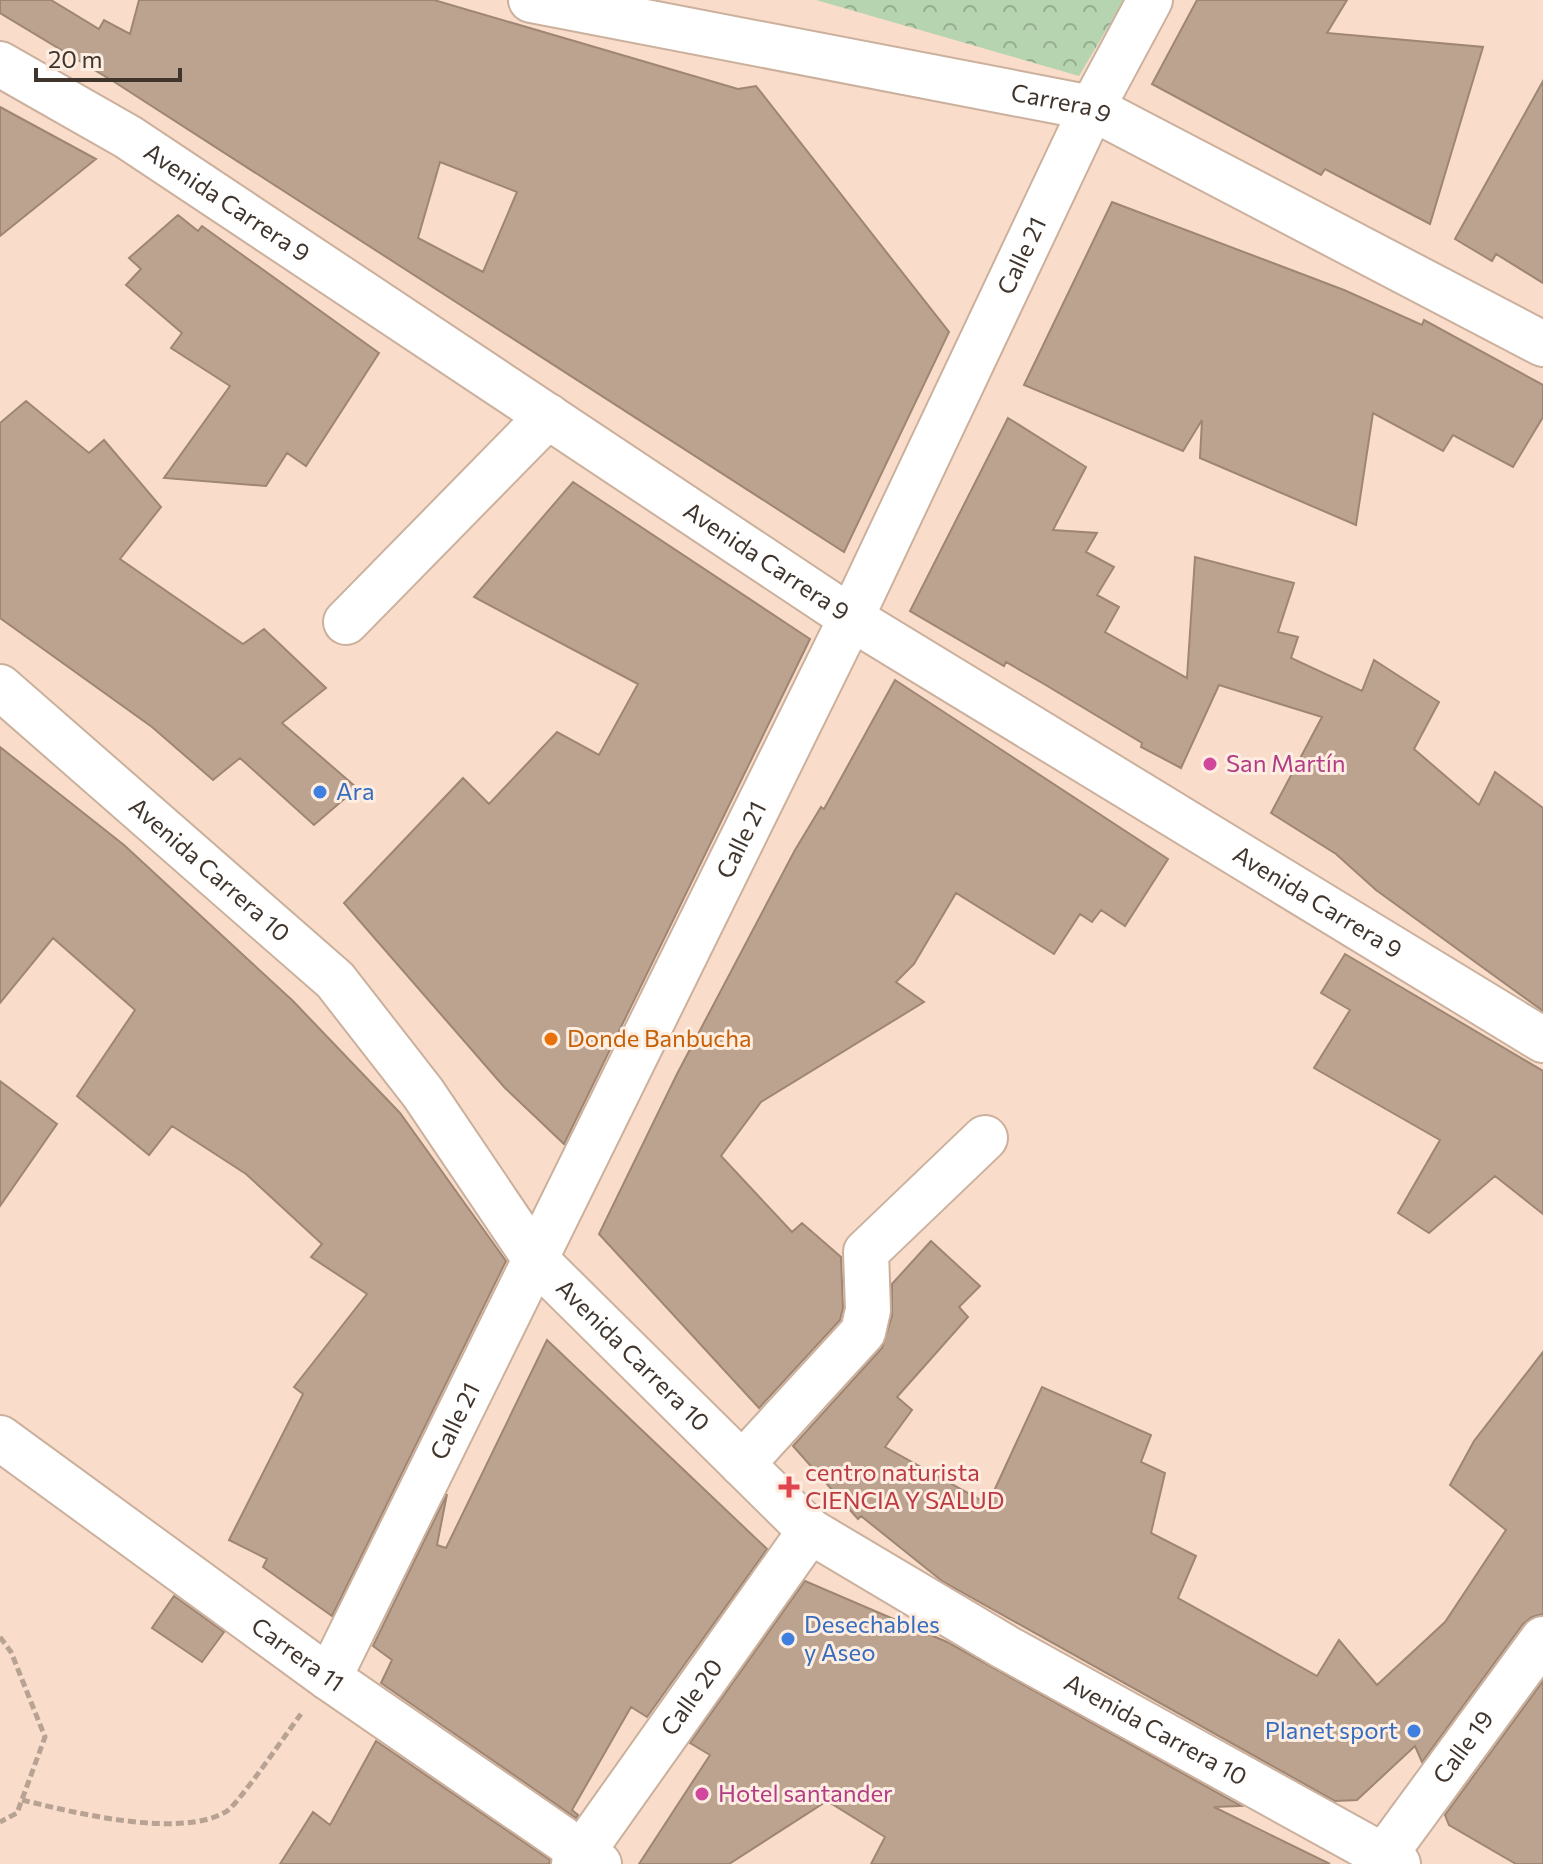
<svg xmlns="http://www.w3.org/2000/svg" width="1543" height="1864" font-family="Commissioner,sans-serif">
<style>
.park{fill:url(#park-crowns)}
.building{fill:#bca38f;stroke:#9e8673;stroke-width:2;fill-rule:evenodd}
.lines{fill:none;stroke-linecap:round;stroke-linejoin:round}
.minor-casing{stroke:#cbb09d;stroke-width:48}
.major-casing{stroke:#cbb09d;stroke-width:48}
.path{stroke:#b8a293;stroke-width:5;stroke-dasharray:8 4;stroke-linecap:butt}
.minor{stroke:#fff;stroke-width:44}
.major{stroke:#fff;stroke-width:44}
.hotel-dot{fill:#d1479c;stroke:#feede1;stroke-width:3}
.shop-dot{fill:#3f7fe0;stroke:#feede1;stroke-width:3}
.food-dot{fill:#e8710a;stroke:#feede1;stroke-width:3}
.health-dot{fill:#e0444e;stroke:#feede1;stroke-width:3}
.labels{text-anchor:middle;stroke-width:6;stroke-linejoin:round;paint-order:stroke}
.street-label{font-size:24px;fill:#40352d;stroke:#feede1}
.hotel-label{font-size:24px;fill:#b23c85;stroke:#feede1;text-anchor:start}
.shop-label{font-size:24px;fill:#366cbe;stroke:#feede1;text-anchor:start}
.food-label{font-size:24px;fill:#c56008;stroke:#feede1;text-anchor:start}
.health-label{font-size:24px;fill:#be3a42;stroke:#feede1;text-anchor:start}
</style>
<defs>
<pattern id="park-crowns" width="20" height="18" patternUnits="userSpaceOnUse" patternTransform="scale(2)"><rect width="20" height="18" fill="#b6d4b0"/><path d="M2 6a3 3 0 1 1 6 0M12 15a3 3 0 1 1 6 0" fill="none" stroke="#95ad90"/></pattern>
</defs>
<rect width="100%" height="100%" fill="#f9ddca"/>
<path class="park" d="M816,0h308l-45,76z"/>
<path class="building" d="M0,0h51l48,29 5,-9 26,14 9,-34h295l304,89 18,-3 193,246 -105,220 -728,-469 -116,-70zM440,162l77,30 -34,80 -65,-34z
M1197,0h150l-20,33 156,14 -53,177 -105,-55 -4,6 -169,-91z
M1543,81v202l-47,-29 -4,7 -37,-22z
M0,107l96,52 -96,77z
M1112,202l232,88 78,35 2,-5 119,65v32l-30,50 -60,-32 -10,16 -70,-38 -17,112 -156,-67 2,-38 -19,31 -159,-66z
M178,215l20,16 4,-5 177,127 -73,113 -19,-13 -21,33 -102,-8 66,-92 -59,-38 11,-15 -56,-48 15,-16 -12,-11z
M26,401l63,52 15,-13 57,67 -41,52 123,85 21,-15 62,59 -44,35 75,65 -43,37 -74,-67 -27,22 -61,-53 -152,-109v-195z
M1008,418l78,49 -33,63 44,3 -11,19 28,15 -17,28 22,12 -14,25 82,46 8,-121 99,26 -16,49 20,5 -7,21 71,33 12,-31 65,42 -25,47 65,56 16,-33 48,36v203l-167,-121 -40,-36 -65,-41 51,-96 -103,-32 -38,83 -40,-21 1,-4 -98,-59 -38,-22 -2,4 -94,-55z
M573,482l237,157 -246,505 -59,-56 -161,-185 119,-125 26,26 68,-72 42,23 39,-71 -164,-87z
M895,680l273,179 -43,67 -24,-16 -9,12 -12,-8 -26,40 -98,-61 -42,71 -18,18 28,20 -163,100 -40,54 71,76 10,-9 39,34 2,51 -3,12 -81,88 -160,-174 78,-160 118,-224 26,-43 3,2z
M0,747l124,98 169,156 107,112 106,148 -174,355 -69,-49 4,-8 -38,-19 74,-146 -9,-7 73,-93 -56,-37 11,-13 -76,-70 -74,-48 -23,29 -72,-59 58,-86 -82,-72 -53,65z
M1345,954l198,117v143l-48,-38 -66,57 -31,-20 42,-73 -126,-72 36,-58 -29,-17z
M0,1081l57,43 -57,82z
M931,1241l49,45 -21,21 9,10 -71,80 15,13 -27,37 103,57 54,-117 109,48 -10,27 24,11 -14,60 45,23 -18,42 139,78 22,-36 38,45 68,-63 61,-92 -56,-45 24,-44 69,-89v262l-11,3 -9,7 -101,138 -7,-16 -58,54 -22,1 -393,-220 -81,-65 -3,3 -65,-73 89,-98 10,-32v-32z
M547,1340l220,209 -120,168 -16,-10 -59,103 6,5 -2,3 -195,-135 11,-23 -19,-14 74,-152 -10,51 9,3z
M805,1581l142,61 294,164 -27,1 116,57h-459l14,-27 -58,-36 -98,63h-90l71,-109 -20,-12z
M174,1596l50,36 -22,30 -50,-34z
M1543,1681v183h-27l-67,-39 -4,-10z
M376,1741l174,119 -1,4h-269l33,-52 17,13z"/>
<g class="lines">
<defs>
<g id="minor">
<path id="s1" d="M531,0l561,108 451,236"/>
<path id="s2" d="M0,64l128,73 723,481 692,422"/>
<path d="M346,622l202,-206"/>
<path id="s3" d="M0,1438l329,240 270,186"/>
<path d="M742,1464l121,-132 5,-22 -2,-58 119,-114"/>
<path id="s4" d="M329,1678l522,-1060 241,-510 58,-108"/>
<path id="s5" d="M1383,1857l160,-218"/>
<path id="s6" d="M574,1864l236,-333"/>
</g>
<g id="major">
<path id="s7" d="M0,687l335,293 88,113 112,166 275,272 195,116 393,217"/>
</g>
</defs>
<use href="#minor" class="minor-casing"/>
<use href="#major" class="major-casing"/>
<path class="path" d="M0,1637l11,15 34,85 -28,76 -17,9
M22,1800c50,12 159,40 205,11 13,-9 61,-80 74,-97"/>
<use href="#minor" class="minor"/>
<use href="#major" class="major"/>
</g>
<g class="hotel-dot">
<circle cx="1210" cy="764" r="8"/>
<circle cx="702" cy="1794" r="8"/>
</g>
<g class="shop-dot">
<circle cx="320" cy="792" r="8"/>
<circle cx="788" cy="1639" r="8"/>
<circle cx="1414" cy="1731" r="8"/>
</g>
<circle class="food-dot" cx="551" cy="1039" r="8"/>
<path class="health-dot" d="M785 1475h8v8h8v8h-8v8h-8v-8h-8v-8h8z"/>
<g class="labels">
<g class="street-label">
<text dy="8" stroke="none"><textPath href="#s1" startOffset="540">Carrera 9</textPath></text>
<text dy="8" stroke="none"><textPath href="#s2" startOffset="266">Avenida Carrera 9</textPath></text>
<text dy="8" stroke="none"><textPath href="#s4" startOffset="1582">Calle 21</textPath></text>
<text dy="8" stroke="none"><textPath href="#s2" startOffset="914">Avenida Carrera 9</textPath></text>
<text dy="8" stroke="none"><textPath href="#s4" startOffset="934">Calle 21</textPath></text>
<text dy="8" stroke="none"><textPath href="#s7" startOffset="278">Avenida Carrera 10</textPath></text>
<text dy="8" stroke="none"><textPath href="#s2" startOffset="1562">Avenida Carrera 9</textPath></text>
<text dy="8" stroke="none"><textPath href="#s7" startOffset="926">Avenida Carrera 10</textPath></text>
<text dy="8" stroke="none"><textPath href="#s4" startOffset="286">Calle 21</textPath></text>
<text dy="8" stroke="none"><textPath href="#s3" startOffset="368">Carrera 11</textPath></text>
<text dy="8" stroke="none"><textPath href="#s6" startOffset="204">Calle 20</textPath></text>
<text dy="8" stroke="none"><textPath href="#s7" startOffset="1574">Avenida Carrera 10</textPath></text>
<text dy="8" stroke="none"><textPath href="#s5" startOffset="136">Calle 19</textPath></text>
</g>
<g class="hotel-label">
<text x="1226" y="772">San Martín</text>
<text x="718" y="1802">Hotel santander</text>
</g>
<g class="shop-label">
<text x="336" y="800">Ara</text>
<text x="804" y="1633">Desechables<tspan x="804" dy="28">y Aseo</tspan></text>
<text x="1398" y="1739" text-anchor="end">Planet sport</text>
</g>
<g class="food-label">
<text x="567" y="1047">Donde Banbucha</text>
</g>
<g class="health-label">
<text x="805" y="1481">centro naturista<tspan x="805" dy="28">CIENCIA Y SALUD</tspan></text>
</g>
</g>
<path d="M36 68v12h144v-12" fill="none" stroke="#40352d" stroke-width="4"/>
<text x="48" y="68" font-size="24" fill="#40352d" stroke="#feede1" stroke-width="6" paint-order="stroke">20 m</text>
</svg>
